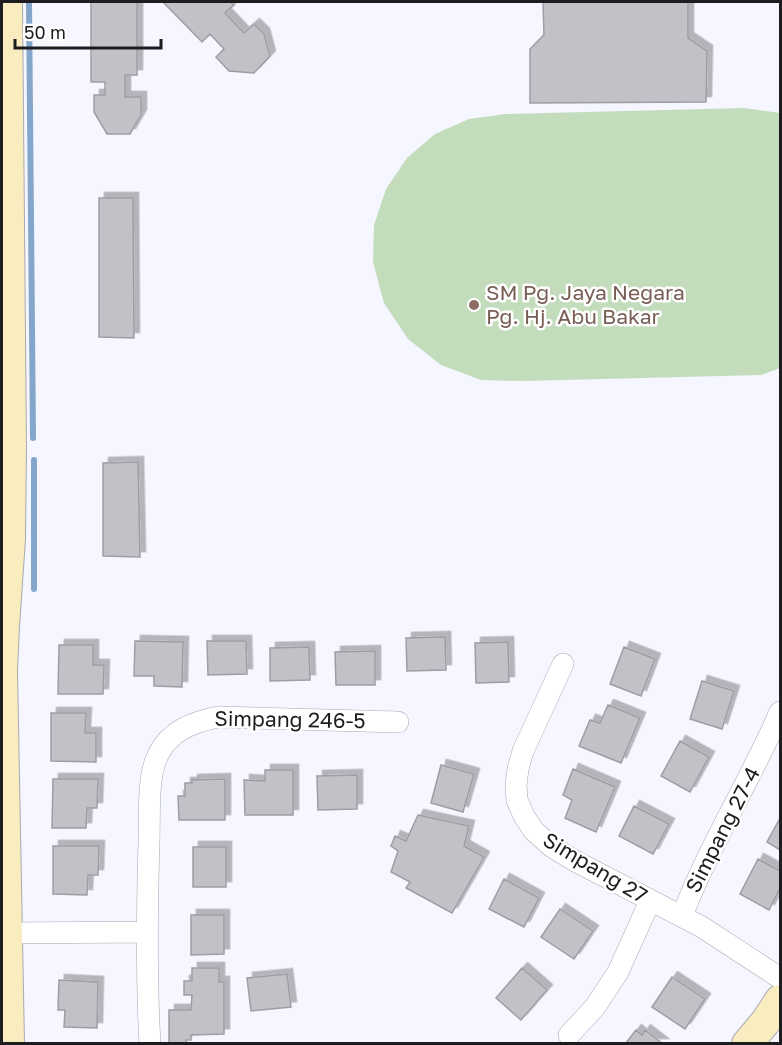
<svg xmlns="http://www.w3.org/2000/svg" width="782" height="1045" font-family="'Golos Text',sans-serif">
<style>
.green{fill:#c2dcbc}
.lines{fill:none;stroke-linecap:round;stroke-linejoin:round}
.stream{stroke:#84a6cb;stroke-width:6}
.building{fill:#c4c0c8;stroke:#a09ca4;stroke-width:1.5;filter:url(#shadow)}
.street-casing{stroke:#a8a9b2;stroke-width:22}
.secondary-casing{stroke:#a8a9b2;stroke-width:32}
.street{stroke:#fff;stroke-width:21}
.secondary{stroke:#f9edc0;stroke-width:30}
.education-dot{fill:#8d6e63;stroke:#fff;stroke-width:2}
.labels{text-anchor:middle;stroke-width:5;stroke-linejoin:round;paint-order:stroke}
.education-label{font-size:21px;fill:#785e54;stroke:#fff;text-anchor:start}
.street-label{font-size:21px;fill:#1d1d20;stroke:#fff}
</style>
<defs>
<filter id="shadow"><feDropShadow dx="5.5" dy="-5.5" stdDeviation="0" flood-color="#0004"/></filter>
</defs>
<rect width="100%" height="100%" fill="#f5f6ff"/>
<path class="green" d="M744,108l36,5v255l-19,7 -238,6 -42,-1 -40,-15 -33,-26 -24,-36 -11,-41 1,-37 12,-36 21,-31 28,-24 34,-15 37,-5z"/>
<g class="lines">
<path class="stream" d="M29,2l4,436
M34,460v129"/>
</g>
<path class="building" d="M91,2h46v73h-12v22h16v18l-11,19h-23l-13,-22v-17h11v-13h-14z
M163,2h67l4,3 -9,8 19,20 10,-9 10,10 6,22 -16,17 -25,-2 -13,-14 8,-8 -14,-15 -8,8z
M543,2h145v36l19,13 -1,51 -176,1v-54l14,-14z
M99,198h34l1,140 -35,-1z
M138,462l2,95 -37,-1v-93z
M445,637l1,33 -39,1 -1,-33z
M135,641l48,1 -1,45 -28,-1v-10h-20z
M207,641h39l1,33 -39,1z
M508,642l1,40 -33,1 -1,-40z
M59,645h34v20h11l-1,29h-45z
M309,647l1,33 -40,1v-33z
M624,647l31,12 -14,37 -31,-12z
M375,651v34h-39l-1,-33z
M702,681l32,10 -12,38 -32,-10z
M608,705l32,13 -19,45 -42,-17 11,-26 10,3z
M51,713h35l-1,20h11v29l-45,-1z
M680,741l29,16 -19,35 -29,-16z
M441,765l33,9 -11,38 -32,-9z
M573,769l42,18 -19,45 -31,-14 7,-18 -9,-5z
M265,770h28v45h-48l-1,-35 21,1z
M357,775v34l-39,1 -1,-34z
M53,779h45l-1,29h-10l-1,20h-34z
M225,779v41h-46l-1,-24h7v-13h7v-3z
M634,806l35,18 -16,30 -34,-18z
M418,815l51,11 -5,20 20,11 -32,56 -46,-25 4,-6 -19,-10 7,-21 -7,-5 4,-10 11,5z
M780,818v32l-13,-8z
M53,846h46l-1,29h-10l-1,20 -34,-1z
M193,847h33v40h-33z
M758,859l22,12v17l-11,22 -29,-16z
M504,879l35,19 -15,29 -35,-18z
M560,909l33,22 -19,28 -33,-22z
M191,915h33v39l-33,1z
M192,968h27v14h5v52l-33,1v5h-5v3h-17v-33h22l1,-15h-8v-14h8z
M522,968l25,22 -26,30 -25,-22z
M287,974l4,33 -40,4 -4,-33z
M672,977l33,22 -20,30 -33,-22z
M59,980l39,2 -1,46 -33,-1 1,-17h-7z
M636,1030l6,5 3,-5 18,14h-38z"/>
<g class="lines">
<defs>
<path id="street" d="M563,664l-40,87 -5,18 -2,16 1,15 7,16 10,15 18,16 25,15 125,65 78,51
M682,916c27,-70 68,-135 98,-204
M6,933l141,-1
M569,1035l26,-28 23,-35 32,-71
M150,1044c-4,-68 -3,-135 -1,-203 1,-24 -2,-65 9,-86 11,-24 35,-33 60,-38l180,5"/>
<path id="secondary" d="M7,2l4,444 -1,93 -6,87 -2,45 7,373
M747,1044l20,-24 13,-20"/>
</defs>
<use href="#street" class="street-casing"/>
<use href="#secondary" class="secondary-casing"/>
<use href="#street" class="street"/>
<use href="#secondary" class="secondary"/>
</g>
<circle class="education-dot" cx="474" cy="305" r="6"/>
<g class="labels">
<g class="education-label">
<text x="486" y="300">SM Pg. Jaya Negara<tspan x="486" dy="24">Pg. Hj. Abu Bakar</tspan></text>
</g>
<g class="street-label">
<text transform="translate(290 720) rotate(1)" y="7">Simpang 246-5</text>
<text transform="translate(723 830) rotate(-63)" y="7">Simpang 27-4</text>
<text transform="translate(595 868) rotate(31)" y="7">Simpang 27</text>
</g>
</g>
<rect width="782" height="1045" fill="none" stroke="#1d1d20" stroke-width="6"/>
<path d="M15 39v9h146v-9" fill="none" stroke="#1d1d20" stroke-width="3"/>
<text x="24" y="39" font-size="18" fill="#1d1d20" stroke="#ffffff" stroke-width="4.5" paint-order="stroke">50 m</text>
</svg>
